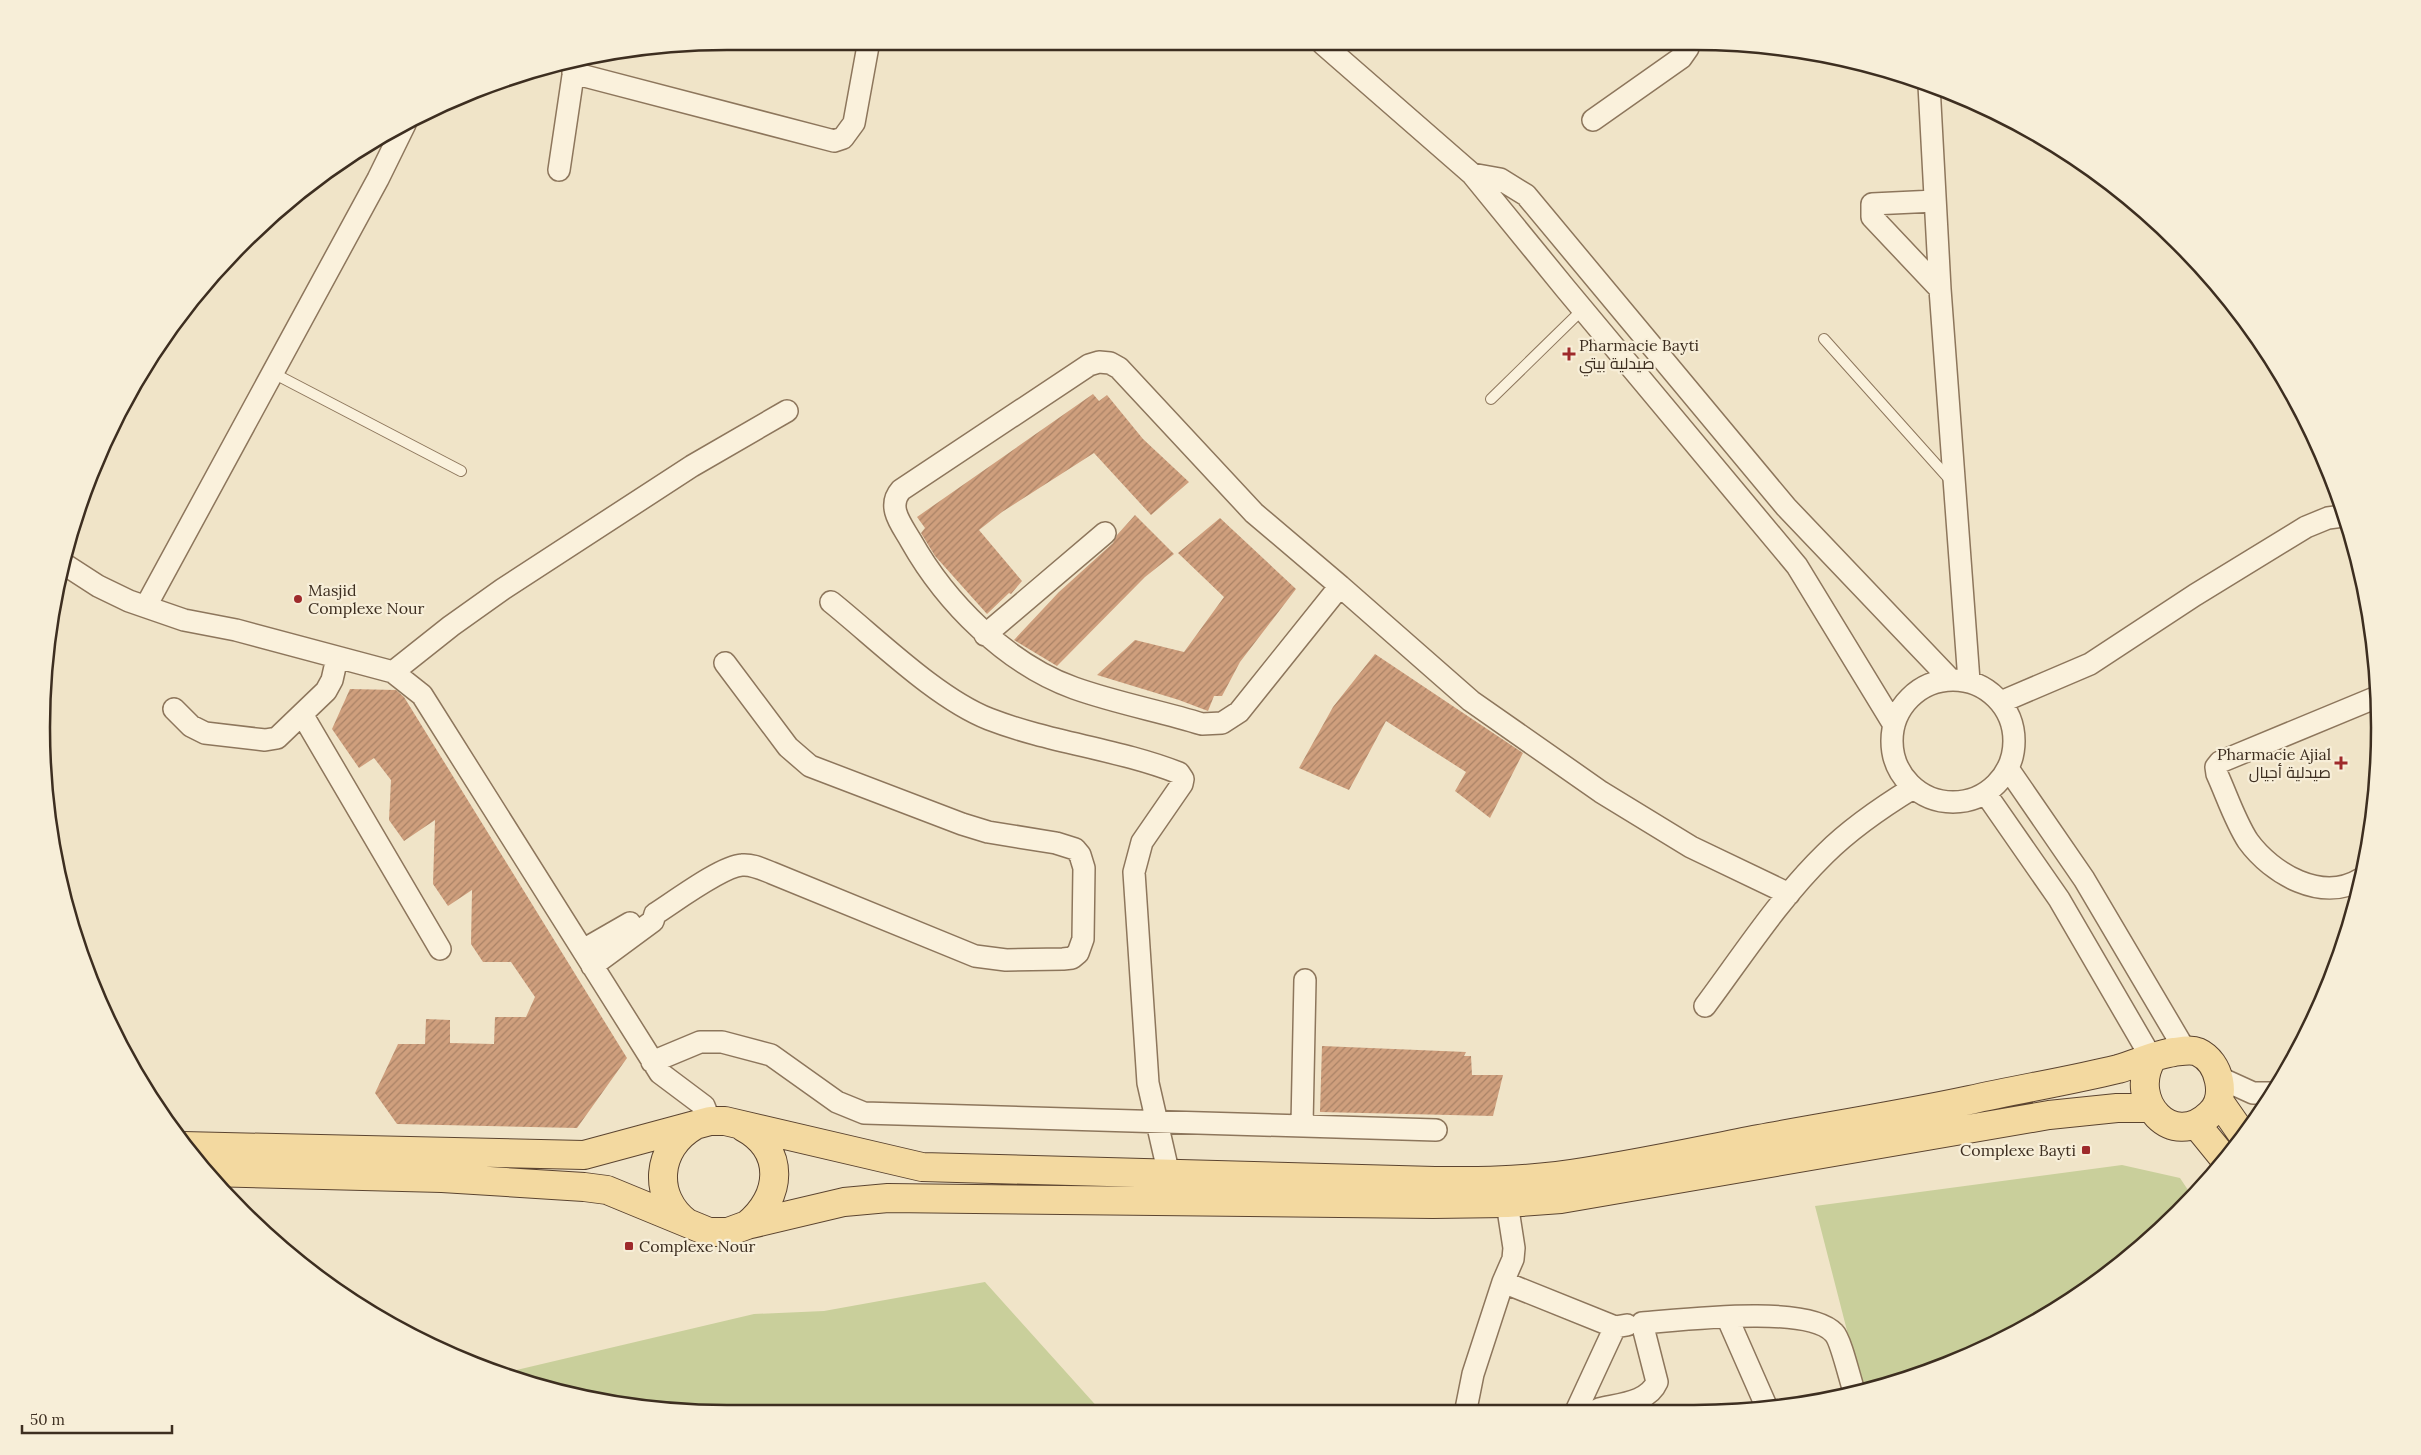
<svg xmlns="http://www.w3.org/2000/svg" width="2421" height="1455" font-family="Lora,Cairo,serif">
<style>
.green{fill:#c9cf9b}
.building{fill:url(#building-hatch)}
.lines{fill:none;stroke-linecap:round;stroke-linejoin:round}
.service-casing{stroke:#8d765c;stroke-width:12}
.minor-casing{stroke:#8d765c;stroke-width:24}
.primary-casing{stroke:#5b4430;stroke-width:30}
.service{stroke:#faf1dc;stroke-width:10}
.minor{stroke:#faf1dc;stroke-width:21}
.primary{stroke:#f3d9a0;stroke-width:28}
.poi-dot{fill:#9e2a2b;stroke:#f7eed8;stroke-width:2}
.labels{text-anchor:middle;stroke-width:4.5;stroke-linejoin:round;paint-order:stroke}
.poi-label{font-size:16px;fill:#3d2e20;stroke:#f7eed8;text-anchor:start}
.rim{fill:none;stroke:#3d2e20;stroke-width:2.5}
</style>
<defs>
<pattern id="building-hatch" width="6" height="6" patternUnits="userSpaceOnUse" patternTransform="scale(1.25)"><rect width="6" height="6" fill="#cf9f7d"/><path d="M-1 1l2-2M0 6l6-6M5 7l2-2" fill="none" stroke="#a98266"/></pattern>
</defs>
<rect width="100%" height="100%" fill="#f0e4c8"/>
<path class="green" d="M2122,1165l58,13 10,15 -44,50 -109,79 -123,55 -52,12 -47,-183z
M985,1282l116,129 -419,1 -175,-35 -7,-3 254,-60 70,-3z"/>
<path class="building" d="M1093,394l6,7 8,-6 36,44 46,43 -38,33 -57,-62 -92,59 -23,18 43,51 -11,13 -2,-1 -22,21 -52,-58 -14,-23 4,-5 -8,-11z
M1135,515l39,39 -29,23 -88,89 -43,-26 45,-48 54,-49 4,-8z
M1220,518l76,71 -56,73 -18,34h-8l-6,15 -29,-11 -82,-25 38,-35 49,12 40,-55 -46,-44z
M1375,654l148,99 -33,65 -35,-27 11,-19 -80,-51 -37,69 -50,-22 34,-61z
M350,689l46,1 8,7 223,361 -50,70 -180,-4 -22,-31 23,-49h27l1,-25 24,1v23l44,1 1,-27h31l9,-20 -24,-35h-28l-12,-18 1,-54 -24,16 -15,-22 2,-64 -31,21 -15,-21 2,-40 -17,-22 -15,10 -27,-39z
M1322,1046l144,6 -2,4h7l1,19h31l-10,41 -173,-4z"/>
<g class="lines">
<defs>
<path id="service" d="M1824,339l127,142
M273,373l188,98
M1491,399l91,-89"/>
<path id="minor" d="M1323,44l149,130 93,114 232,278 97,159
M573,73l261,68 9,-3 11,-15 14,-77
M1929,85l11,204 29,392
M1593,120l88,-62 7,-10 1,-5
M559,170l16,-108
M1472,174l28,5 26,16 260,312 164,172
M1935,201l-63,3v13l68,72
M1099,362l11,1 9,5 135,145 86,73 -101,126 -17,11 -20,1c-42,-13 -86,-21 -128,-36 -67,-24 -128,-85 -163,-147 -9,-16 -25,-34 -10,-51l188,-125z
M64,564l34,22 31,15 55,19 52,10 157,42
M1340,586l131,115 130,91 90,55 98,47
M831,602c46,37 105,96 158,117 62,24 129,30 190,54l4,6 -1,5 -40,58 -8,30 14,211 21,92
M146,606l232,-427 27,-55
M985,635l120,-102
M1892 741a61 61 0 1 1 122 0a61 61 0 1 1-122 0Z
M2001,702l89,-38 105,-69 111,-68 22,-9 15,-2
M174,709l17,17 14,7 60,7 12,-2 49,-47 6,-11 5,-22
M302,714l138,235
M2009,770l75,109 101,171
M1986,794l73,105 93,160
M2361,879c-39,24 -89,-5 -113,-38 -13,-20 -21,-45 -31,-67l-1,-7 4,-5 157,-65
M583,950l47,-27
M592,966l61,-45 2,-7c19,-12 67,-48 87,-49 10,-1 20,4 30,8l203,83 31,4 57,-1 9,-1 6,-5 5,-14 1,-71 -4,-13 -5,-6 -19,-6 -68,-11 -26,-8 -152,-58 -22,-19 -63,-84
M1705,1006c38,-51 74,-107 120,-152 26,-26 57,-47 88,-66
M652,1062l48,-20h22l49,13 66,47 27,11 572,17
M2220,1078l33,15h19
M710,1121l-6,-15 -44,-33 -238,-378 -29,-23 58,-46 52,-37 189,-123 95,-55
M1302,1125l3,-145
M1503,1282l10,-23 1,-11 -7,-45
M1727,1317l40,91
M1466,1409l7,-35 30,-92 112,45
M1577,1409l38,-82 12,-2
M1599,1409c20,-5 49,-6 58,-27l-15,-59c39,-3 166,-19 192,10 7,7 16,47 20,58"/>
<path id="primary" d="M2219,1101l23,33
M2196,1124l26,32
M743,1127c43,23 39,70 4,98
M183,1146l401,9 126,-34h15l197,46 513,14c41,0 81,0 122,-5 68,-9 135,-24 202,-37 70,-13 141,-24 211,-39 49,-11 99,-19 148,-31 18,-5 39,-15 56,-17 8,-1 17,-3 24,0 22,10 30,46 12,62 -38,37 -83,-14 -58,-55
M206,1172l236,6 142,9 23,3 102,42h19l19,-7 97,-23 44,-4 545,6 74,-1 54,-4 488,-84 68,-7h33
M687,1223c-35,-26 -31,-75 7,-97"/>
</defs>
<use href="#service" class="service-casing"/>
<use href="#minor" class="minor-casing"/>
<use href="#primary" class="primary-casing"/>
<use href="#service" class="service"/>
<use href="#minor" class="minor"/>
<use href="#primary" class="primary"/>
</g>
<g class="poi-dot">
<path d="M1566.5 346.5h5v5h5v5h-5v5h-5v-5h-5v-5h5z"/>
<circle cx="298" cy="599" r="5"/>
<path d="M2338.5 755.5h5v5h5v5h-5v5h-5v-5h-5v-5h5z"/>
<rect x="2081" y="1145" width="10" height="10" rx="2.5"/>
<rect x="624" y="1241" width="10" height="10" rx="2.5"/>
</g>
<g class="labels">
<g class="poi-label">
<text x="1579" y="351">Pharmacie Bayti<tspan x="1579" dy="18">صيدلية بيتي</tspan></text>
<text x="308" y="596">Masjid<tspan x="308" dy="18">Complexe Nour</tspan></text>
<text x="2331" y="760" text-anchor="end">Pharmacie Ajial<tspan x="2331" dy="18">صيدلية أجيال</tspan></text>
<text x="2076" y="1156" text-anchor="end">Complexe Bayti</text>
<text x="639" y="1252">Complexe Nour</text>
</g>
</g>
<path d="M0 0H2421V1455H0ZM727 50H1694A677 677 0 0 1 2371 727V728A677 677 0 0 1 1694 1405H727A677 677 0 0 1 50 728V727A677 677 0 0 1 727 50Z" fill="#f7eed8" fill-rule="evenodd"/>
<path class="rim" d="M727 50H1694A677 677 0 0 1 2371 727V728A677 677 0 0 1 1694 1405H727A677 677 0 0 1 50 728V727A677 677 0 0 1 727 50Z"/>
<path d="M22 1425v8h150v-8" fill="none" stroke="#3d2e20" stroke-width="2.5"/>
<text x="30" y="1425" font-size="15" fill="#3d2e20" stroke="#f7eed8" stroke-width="4" paint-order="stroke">50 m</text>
</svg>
